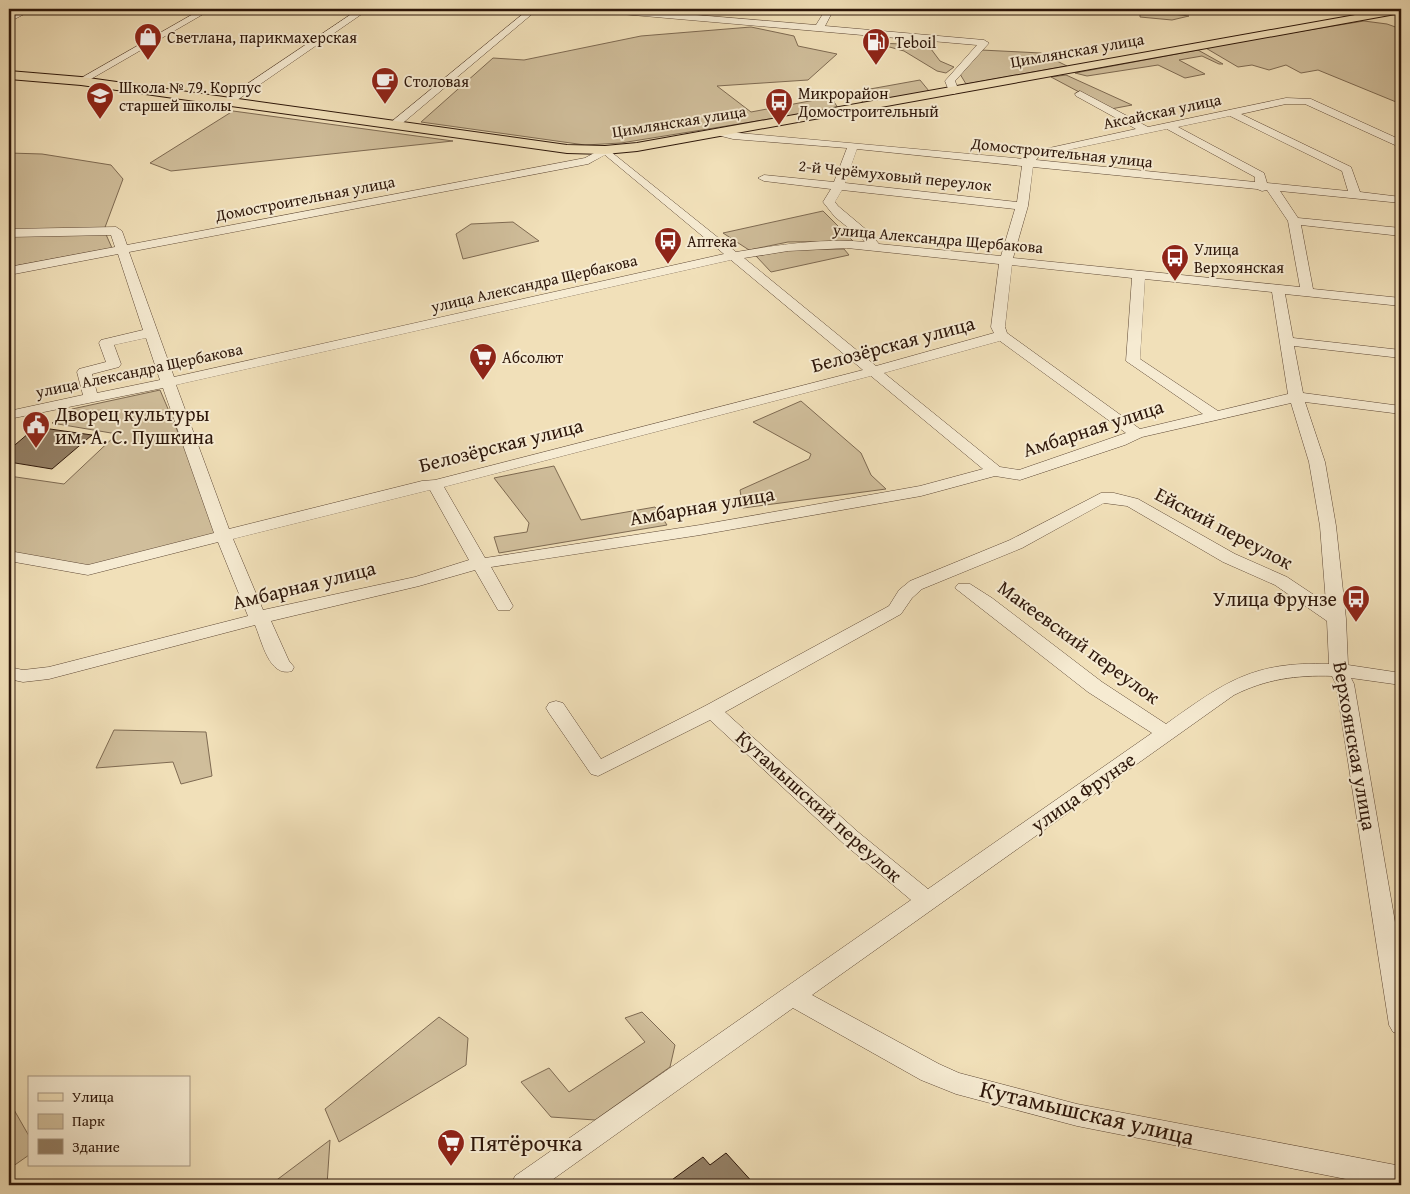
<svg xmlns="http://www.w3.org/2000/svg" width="1410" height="1194" font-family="'Gentium Book Plus',serif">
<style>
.green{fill:#d0be9b;stroke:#7e6a52}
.building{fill:#937f65;stroke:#2d1609}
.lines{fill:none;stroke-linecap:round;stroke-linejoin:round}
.minor-casing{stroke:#5e4835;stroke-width:1}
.major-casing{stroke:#2d1609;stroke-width:2}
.minor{fill:#f6ebd2;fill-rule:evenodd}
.major{fill:#f1e0b9;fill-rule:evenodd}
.labels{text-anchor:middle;stroke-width:4;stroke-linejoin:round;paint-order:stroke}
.far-poi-label{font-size:16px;fill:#2d1609;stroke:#f6ebd2;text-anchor:start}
.far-street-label{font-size:16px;fill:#2d1609;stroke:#f6ebd2}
.street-label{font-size:20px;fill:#2d1609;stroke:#f6ebd2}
.poi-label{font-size:20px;fill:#2d1609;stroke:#f6ebd2;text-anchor:start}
.near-street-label{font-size:24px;fill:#2d1609;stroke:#f6ebd2}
.near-poi-label{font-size:24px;fill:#2d1609;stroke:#f6ebd2;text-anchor:start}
</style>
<rect width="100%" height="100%" fill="#f1e0b9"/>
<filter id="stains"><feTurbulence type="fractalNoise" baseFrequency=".004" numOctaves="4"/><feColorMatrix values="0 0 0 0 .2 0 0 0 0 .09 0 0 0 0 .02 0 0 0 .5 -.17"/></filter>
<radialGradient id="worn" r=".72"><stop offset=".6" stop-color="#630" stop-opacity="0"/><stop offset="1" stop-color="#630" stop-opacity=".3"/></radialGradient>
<path class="green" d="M1134,9l55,7 -17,4 -32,-3v-3l-7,-1z
M1364,21l23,3 14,5v75l-83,-34 -17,3 -15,-8 -17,5 -17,-5 -14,2 -34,-20z
M751,27l43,9 4,10 39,8 -29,26 -91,6 34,26 80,-15 7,11 -217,35 -36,2 -164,-23 72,-64 31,2 117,-24z
M875,43l57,2 -1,4 9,12 14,6 -8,6 -9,-2 -33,-20z
M981,50l60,3 26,13 -101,18 -6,-10z
M1198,50l25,14h-4l-17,-8 -23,4 26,14 -20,4 -27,-13 -71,11 -12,-3z
M1066,75l66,30 -21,4 -60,-32z
M920,80l9,11 -66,13 -4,-13z
M233,111l220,30 -282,30 -21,-8z
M9,153l33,1 69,11 12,14 -19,51 8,18 -103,19z
M823,211l30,30 -65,1 -39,8 -26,-17z
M513,222l26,19 -76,18 -7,-25 15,-10z
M844,249l5,6 -78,17 -15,-16 35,-6z
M160,390l62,146 -128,32 -85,-15v-77l55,8 53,-50 -65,-11 20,-14z
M801,401l60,52 10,22 15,14 -143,19 -3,-18 69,-31 2,-5 -58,-32z
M554,466l27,54 74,-13 12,18 -168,28 -5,-16 33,-5 2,-9 -35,-45z
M114,730l92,2 6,44 -31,8 -8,-22 -77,6z
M642,1012l33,33 -5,22 -75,53 -44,-3 -30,-35 28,-14 20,24 76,-50 -20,-24z
M439,1017l29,21 -2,27 -127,77 -14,-33z
M9,1101l20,35v19l-20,14z
M330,1140l-3,45h-57z"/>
<path class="building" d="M36,427l56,8 -40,34 -43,-7v-12z
M726,1153l29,32h-90l38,-28 7,8z"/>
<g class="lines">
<defs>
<path id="minor" d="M23,9h11l-25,13v-6z
M202,9h10l-128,74 -8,-2z
M359,9h10l-139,96h-8v-4z
M529,9h9l-140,118h-8v-4z
M594,9h31l191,16 10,-16h8l-9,17 159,14 5,3 -34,38 4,10 -5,3 -5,-3 -4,-10 32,-36 -379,-33z
M1341,9h11l15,7 -7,2z
M1080,91l68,36 138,-29 25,1 90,41v7l-4,-1 -92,-42h-19l-45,10 110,53 9,25 41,5v6l-121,-12 18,27 103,10v8l-100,-11 12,64 88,9v8l-116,-12 8,44 108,12v8l-107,-12 9,47 98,13v8l-96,-12 20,60 11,64 10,93 2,46 53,8v12l-50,-7 3,6 47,273v78l-8,-3 -4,-7 -53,-341 -4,-8c-36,-1 -66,3 -98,19l-422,300 127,69 20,9 118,31 324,62v19h-25l-299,-59 -121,-32 -35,-14 -128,-72 -248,177h-34l4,-9 396,-276 -67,-56 -134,-124 -112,56 -7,-2 -42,-61 -3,-5 3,-5 7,-2 7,2 38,56 104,-53 184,-100 10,-16 11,-9 100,-41 91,-47h13l24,6 97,55 52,23 39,26 -6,-77 -11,-64 -18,-59 -149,34 -17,8 -105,35 -25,-4 -74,20 -221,39 -209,32 22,39 -3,4h-12l-23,-40 -56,16 -148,35 18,40 5,6 -2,4c-23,7 -30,-30 -37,-46l-206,54 -26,3 -14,-3v-12l14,3 26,-3 199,-51 -30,-74 -130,33 -79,-14v-10l79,14 126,-32 -51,-145 -154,31v-8l74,-16 -6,-23 2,-3 27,-7 -7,-19 2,-3 42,-10 -25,-76 -109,21v-8l106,-20 -4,-12 -102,2v-8l107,-2 6,4 5,14 458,-87 20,-11 131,105c43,-7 86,-14 130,-10l-31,-25 -12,-15 8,-13 -67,-8 -6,-3 6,-3 70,7 13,-34 -114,-9 -16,-4v-4l308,28 6,-7 105,-23 -60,-33 -1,-2zM1230,116l112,55 6,20 -81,-8 -3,-10 -86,-46zM1167,129l88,48v5l-219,-22 3,-4zM857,149l165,17 -5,36 -172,-19zM605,155l119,99 -550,123 -45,-125 459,-88zM1033,167l224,22 5,2 5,-1 21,31 12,66 -287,-29 15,-52zM842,190l173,19 -14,47 -122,-12 -10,-12 -31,-26 -3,-4zM847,248l152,16 -8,63 3,6 -118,33 -132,-108 44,-7zM731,260l132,110 -428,110 -13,1 -193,48 -53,-144zM1012,265l120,13 -6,83 77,53 -63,15 -133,-96 -2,-6zM1145,279l127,13 16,102 -70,17 -78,-52zM146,338l14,42 -63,13 -5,-19 27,-7 2,-3 -7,-19zM1000,341l126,92 -107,37 -19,-3 -116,-94zM871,376l112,93 -63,17 -220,39 -215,33 -41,-71zM430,490l39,70 -54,17 -152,33 -30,-71zM1104,503l23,3 96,56 52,23 52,36 2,43c-76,-3 -104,18 -163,60l-64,-42 -110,-84 -22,-14h-12l-3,4 133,104 64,41 -224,156 -70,-57 -133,-120 176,-98 11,-16 10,-9 100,-41z"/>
<path id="major" d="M1389,9h12v4l-764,138 -32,3 -38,-1 -486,-68 -72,-6v-8l72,6 486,68 38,1 32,-3z"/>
</defs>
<use href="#minor" class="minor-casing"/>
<use href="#major" class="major-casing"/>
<use href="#minor" class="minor"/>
<use href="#major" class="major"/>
</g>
<defs>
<symbol id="shop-pin" viewBox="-11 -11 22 30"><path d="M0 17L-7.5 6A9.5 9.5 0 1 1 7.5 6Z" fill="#8f2418" stroke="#f6ebd2"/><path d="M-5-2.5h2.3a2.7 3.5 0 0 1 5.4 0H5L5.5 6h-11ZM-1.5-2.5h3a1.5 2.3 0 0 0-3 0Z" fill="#fff"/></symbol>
<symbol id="fuel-pin" viewBox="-11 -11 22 30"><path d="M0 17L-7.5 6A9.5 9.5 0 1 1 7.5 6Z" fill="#8f2418" stroke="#f6ebd2"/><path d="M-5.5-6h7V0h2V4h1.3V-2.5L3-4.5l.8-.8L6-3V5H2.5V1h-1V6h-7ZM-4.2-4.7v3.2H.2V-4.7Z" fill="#fff"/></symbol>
<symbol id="cafe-pin" viewBox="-11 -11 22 30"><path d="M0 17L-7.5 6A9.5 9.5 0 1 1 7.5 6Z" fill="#8f2418" stroke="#f6ebd2"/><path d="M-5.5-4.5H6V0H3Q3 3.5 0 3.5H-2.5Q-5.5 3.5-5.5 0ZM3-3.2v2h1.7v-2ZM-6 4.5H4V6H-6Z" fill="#fff"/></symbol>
<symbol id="school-pin" viewBox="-11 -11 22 30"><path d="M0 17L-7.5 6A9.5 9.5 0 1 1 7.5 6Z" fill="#8f2418" stroke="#f6ebd2"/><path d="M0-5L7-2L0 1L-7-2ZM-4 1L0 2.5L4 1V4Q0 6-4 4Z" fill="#fff"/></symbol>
<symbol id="bus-pin" viewBox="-11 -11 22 30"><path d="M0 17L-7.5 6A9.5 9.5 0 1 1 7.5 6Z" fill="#8f2418" stroke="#f6ebd2"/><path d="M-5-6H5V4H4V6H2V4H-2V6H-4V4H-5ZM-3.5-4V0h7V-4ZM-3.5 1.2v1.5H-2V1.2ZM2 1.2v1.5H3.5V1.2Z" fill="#fff"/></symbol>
<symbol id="supermarket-pin" viewBox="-11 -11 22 30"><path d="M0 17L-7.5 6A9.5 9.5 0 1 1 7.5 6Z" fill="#8f2418" stroke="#f6ebd2"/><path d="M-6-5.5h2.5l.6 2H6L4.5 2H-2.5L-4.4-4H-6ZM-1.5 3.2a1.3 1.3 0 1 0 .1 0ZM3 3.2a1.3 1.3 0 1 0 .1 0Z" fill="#fff"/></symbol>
<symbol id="civic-pin" viewBox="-11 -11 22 30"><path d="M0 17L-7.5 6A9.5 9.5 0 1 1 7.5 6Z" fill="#8f2418" stroke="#f6ebd2"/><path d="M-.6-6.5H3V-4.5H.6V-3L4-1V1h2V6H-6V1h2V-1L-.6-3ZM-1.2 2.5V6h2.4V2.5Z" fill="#fff"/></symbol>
</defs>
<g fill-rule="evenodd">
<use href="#shop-pin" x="132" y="21" width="32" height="43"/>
<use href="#fuel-pin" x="860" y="26" width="32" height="43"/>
<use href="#cafe-pin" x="369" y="65" width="32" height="43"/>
<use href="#school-pin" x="84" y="80" width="32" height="43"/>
<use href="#bus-pin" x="763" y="86" width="32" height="43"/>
<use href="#bus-pin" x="652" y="225" width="32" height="43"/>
<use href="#bus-pin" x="1159" y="242" width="32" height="43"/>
<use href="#supermarket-pin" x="467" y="341" width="32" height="43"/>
<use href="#civic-pin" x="20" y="409" width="32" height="43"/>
<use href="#bus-pin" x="1340" y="583" width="32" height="43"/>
<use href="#supermarket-pin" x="435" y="1127" width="32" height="43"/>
</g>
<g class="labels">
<g class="far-poi-label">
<text x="167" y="43">Светлана, парикмахерская</text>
<text x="895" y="48">Teboil</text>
<text x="404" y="87">Столовая</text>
<text x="119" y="93">Школа № 79. Корпус<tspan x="119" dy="18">старшей школы</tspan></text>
<text x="798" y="99">Микрорайон<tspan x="798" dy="18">Домостроительный</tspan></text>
<text x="687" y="247">Аптека</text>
<text x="1194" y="255">Улица<tspan x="1194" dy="18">Верхоянская</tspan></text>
<text x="502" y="363">Абсолют</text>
</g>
<g class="far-street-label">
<text transform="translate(1077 50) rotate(-10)" y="6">Цимлянская улица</text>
<text transform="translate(1162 111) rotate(-12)" y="6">Аксайская улица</text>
<text transform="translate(679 121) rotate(-9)" y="6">Цимлянская улица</text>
<text transform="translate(1062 152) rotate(6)" y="6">Домостроительная улица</text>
<text transform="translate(895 175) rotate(6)" y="6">2-й Черёмуховый переулок</text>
<text transform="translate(305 198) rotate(-11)" y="6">Домостроительная улица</text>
<text transform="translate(938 238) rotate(5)" y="6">улица Александра Щербакова</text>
<text transform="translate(534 283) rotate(-13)" y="6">улица Александра Щербакова</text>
<text transform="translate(139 370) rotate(-12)" y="6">улица Александра Щербакова</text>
</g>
<g class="street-label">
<text transform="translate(893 344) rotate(-15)" y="7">Белозёрская улица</text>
<text transform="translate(1093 428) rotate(-18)" y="7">Амбарная улица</text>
<text transform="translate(501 445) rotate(-14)" y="7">Белозёрская улица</text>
<text transform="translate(702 506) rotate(-10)" y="7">Амбарная улица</text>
<text transform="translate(1224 528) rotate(28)" y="7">Ейский переулок</text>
<text transform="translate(304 585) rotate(-14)" y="7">Амбарная улица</text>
<text transform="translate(1079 642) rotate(36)" y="7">Макеевский переулок</text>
<text transform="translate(1355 746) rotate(80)" y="7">Верхоянская улица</text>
<text transform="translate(1083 792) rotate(-35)" y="7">улица Фрунзе</text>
<text transform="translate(819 806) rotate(42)" y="7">Кутамышский переулок</text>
</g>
<g class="poi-label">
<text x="55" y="421">Дворец культуры<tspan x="55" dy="23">им. А. С. Пушкина</tspan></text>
<text x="1337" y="606" text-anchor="end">Улица Фрунзе</text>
</g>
<g class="near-street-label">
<text transform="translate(1087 1113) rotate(13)" y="8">Кутамышская улица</text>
</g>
<g class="near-poi-label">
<text x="470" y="1151">Пятёрочка</text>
</g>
</g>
<rect width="1410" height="1194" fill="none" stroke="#f1e0b9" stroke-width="30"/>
<rect x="10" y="10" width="1390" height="1174" fill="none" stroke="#2d1609" stroke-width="2.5"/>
<rect x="15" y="15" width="1380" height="1164" fill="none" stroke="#2d1609"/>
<rect x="28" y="1076" width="162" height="90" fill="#f6ebd2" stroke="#a69682"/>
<rect x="38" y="1093" width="25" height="8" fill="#f1e0b9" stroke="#a69682"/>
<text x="72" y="1102" font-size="15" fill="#2d1609">Улица</text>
<rect x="38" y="1114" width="25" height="15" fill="#d0be9b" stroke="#a69682"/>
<text x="72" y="1126" font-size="15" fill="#2d1609">Парк</text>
<rect x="38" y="1139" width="25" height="15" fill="#937f65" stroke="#a69682"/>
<text x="72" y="1152" font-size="15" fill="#2d1609">Здание</text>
<rect width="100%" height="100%" filter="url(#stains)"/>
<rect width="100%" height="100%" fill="url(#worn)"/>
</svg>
